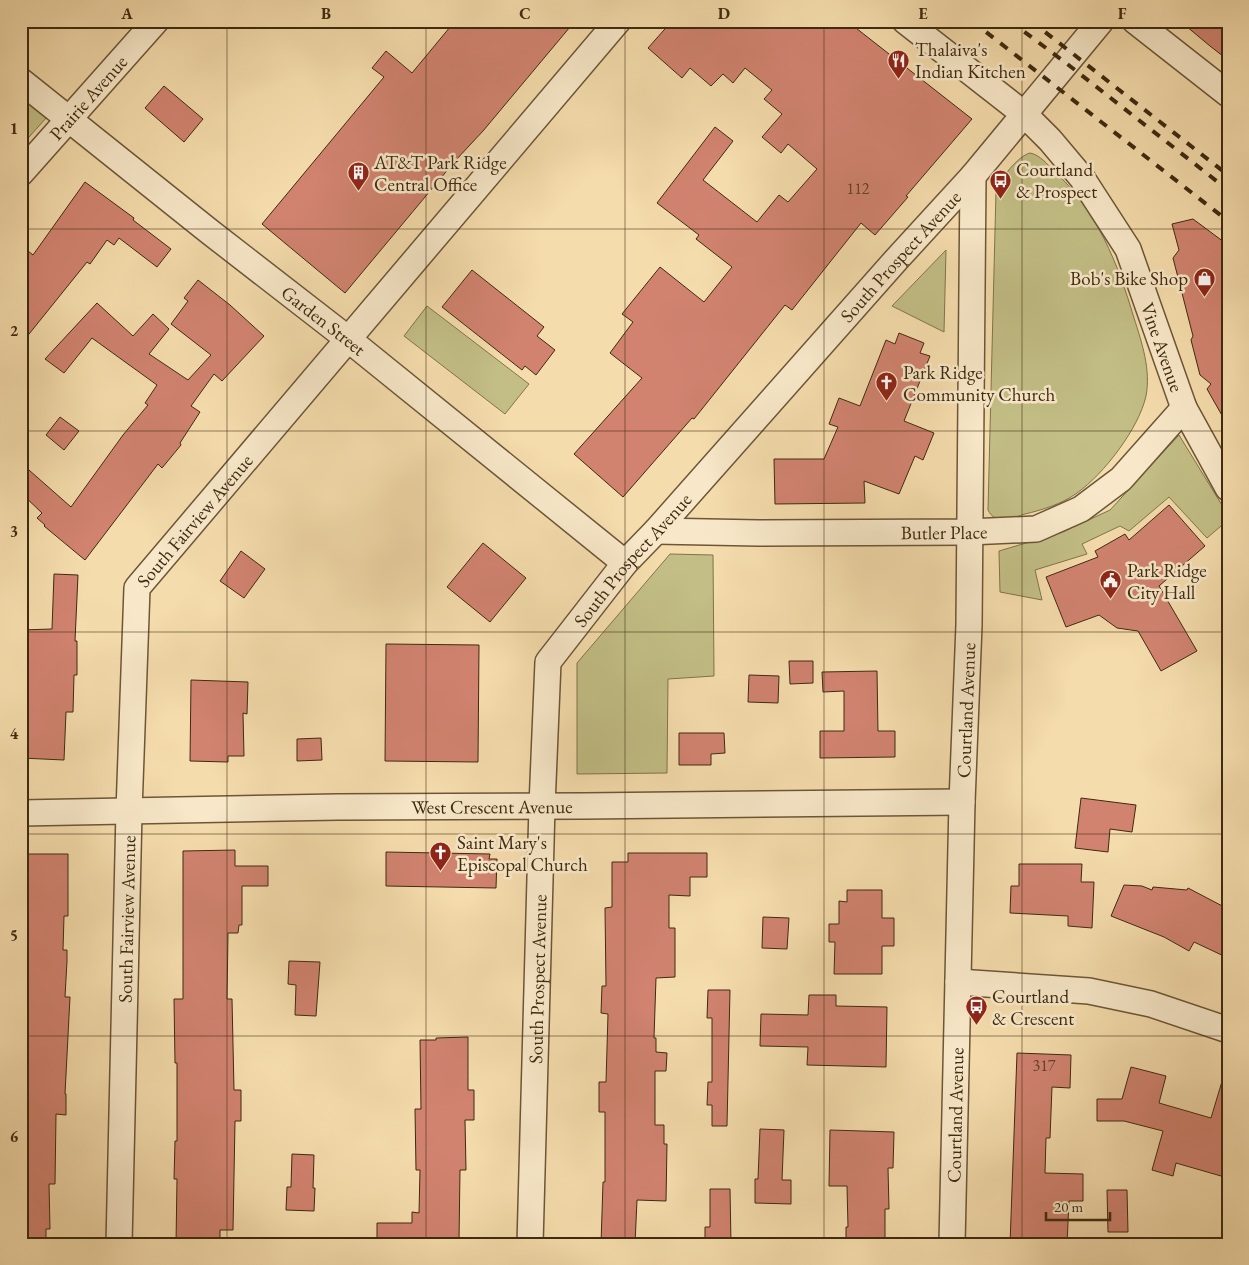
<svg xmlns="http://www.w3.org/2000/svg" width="1249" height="1265" font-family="'EB Garamond',serif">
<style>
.green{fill:#c2be85;stroke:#80744a}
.building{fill:#d18370;stroke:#3e2a10}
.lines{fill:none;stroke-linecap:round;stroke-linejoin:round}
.minor-casing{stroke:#6c5637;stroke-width:28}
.minor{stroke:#f8e8c9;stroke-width:25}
.rail{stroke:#3e2a10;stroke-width:4;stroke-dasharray:9 9;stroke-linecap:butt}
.grid{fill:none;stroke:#3e2a10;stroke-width:1;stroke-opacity:0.55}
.labels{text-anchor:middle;stroke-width:5;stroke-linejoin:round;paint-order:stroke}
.number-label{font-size:16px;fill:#634028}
.poi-label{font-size:19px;fill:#3e2a10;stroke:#f8e8c9;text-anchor:start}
.street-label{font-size:19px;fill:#3e2a10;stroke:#f8e8c9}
.neatline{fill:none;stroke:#3e2a10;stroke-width:2}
.grid-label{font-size:16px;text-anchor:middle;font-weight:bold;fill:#3e2a10}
</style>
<rect width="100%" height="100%" fill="#f5dcac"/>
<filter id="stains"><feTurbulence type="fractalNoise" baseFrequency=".004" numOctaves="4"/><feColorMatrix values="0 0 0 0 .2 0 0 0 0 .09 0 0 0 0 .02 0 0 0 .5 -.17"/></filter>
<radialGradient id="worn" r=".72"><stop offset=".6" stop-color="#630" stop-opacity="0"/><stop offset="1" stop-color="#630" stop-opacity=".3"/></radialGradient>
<path class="green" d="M21,97l26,20 -26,29z
M1030,153c10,2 17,11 24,18 43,39 64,93 80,147 8,25 17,52 12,78 -7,32 -42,78 -69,97 -15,11 -35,17 -52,21 -13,4 -30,11 -37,-4l8,-319c4,-12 22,-35 34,-38z
M946,250l-2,82 -52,-26z
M427,306l102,78 -24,30 -101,-78z
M1179,435l49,80v5l-21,18 -38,-41 -40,34 -9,-5 -38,18 5,10 -52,16 7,30 -42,-8 -1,-41 64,-19 47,-22z
M670,554l43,1 1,121 -46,3 -1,94 -90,1v-111z"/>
<path class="building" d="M455,21h120l-92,110 -28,30 -110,132 -83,-69 122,-147 -12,-9 14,-17 26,22z
M672,21h175l125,98 -66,77 2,1 -33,38 -14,-12 -69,87 -7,-5 -91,114 -2,-1 -69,79 -49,-43 68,-76 -32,-25 23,-31 -11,-8 38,-47 44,35 28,-35 -36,-28 3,-4 -42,-32 58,-76 18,14 -30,39 54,42 22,-27 9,7 29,-33 -29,-25 -7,9 -19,-16 20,-23 -18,-15 8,-9 -27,-22 -12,15 -10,-9 -12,12 -21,-18 -8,10 -34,-30z
M1180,21h48v39l-18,-14z
M164,86l39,33 -19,23 -39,-34z
M85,182l49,36 -1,2 38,29 -14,18 -38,-29 -5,7 -7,-5 -17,24 -3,-2 -66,82v-84l7,-9 5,4z
M1193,219l35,26v181l-21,-37 4,-5 -11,-9 -9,-35 2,-4 -20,-78 6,-8 -7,-26z
M472,270l72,57 -7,9 18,14 -19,25 -11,-9 -3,4 -80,-63z
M198,280l32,25 34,31 -42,45 -8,-7 -23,32 9,6 -20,31 1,2 -19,23 -4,-4 -73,96 -41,-34 1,-1 -8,-7 5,-5 -21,-20v-30l50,44 52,-72 25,-30 -3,-2 12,-18 -65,-47 -28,35 -19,-14 52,-56 36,33 20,-22 16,15 -20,25 39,26 23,-25 -40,-31 17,-23 -4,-3z
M899,333l25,10 -4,10 10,3 -26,65 30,12 -11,27 -8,-4 -16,38 -35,-13 1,22 -90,1 -1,-45h50l14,-32 -9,-3 10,-26 21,8 26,-66 9,4z
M60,417l19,14 -15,19 -18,-15z
M1169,505l36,41 -46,40 38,65 -36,20 -23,-40 -21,-3 -18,-13 -33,12 -20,-50 52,-20 -3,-6 30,-17 4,6z
M483,543l43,35 -36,44 -43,-35z
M241,551l24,18 -21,29 -24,-17z
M54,574l24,1 -3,66h2v34h-3l-1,37h-7l-2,48 -43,-2v-128l31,-1z
M386,644l93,1 -1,117 -93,-1z
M789,661h24v22l-23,1z
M877,671l1,60h17v26l-75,1v-27h24v-40l-21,1 -1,-20z
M749,675l30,1 -1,27 -30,-1z
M191,680l57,2 -1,32 -4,-1 1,43h-16v6l-38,-1z
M679,733h45l1,20 -14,1v11h-32z
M321,738l1,22 -25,1v-22z
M1081,798l55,7 -4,27 -22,-3 -2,23 -33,-4z
M235,850v16h33v20h-26v39h-3l-1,8h-10l-1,66h5l2,91h7v31h-6l-2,109h-13v14h-44l1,-65h-3l1,-38h2v-78h-2l-1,-64h9v-148z
M386,852l104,2 -1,5h8l-1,29 -110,-2z
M628,853h79v24h-17v19l-21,-1v33h6v49l-19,1 -2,60h2v14l11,1 -1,18h-11v54h9v19h3l-1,57 -29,-1 -2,44h-34l2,-62h2v-70h-6v-30h7l2,-68 -7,-1 1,-27h4l-1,-78 7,-1v-45h16z
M21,854h47v62h-4l-1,34h4v11l-2,36h5l-5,97h1v21l-10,-1 -1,70h-6l1,45h-4v15h-25v-100l3,-67h-3z
M1019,864h63l-1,18h13l-2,46 -24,-2v-10l-58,-3 1,-27h8z
M1124,885l18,1 10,4 1,-3 34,3 1,-2 40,21v49l-34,-16 -5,9 -25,-14 -53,-21z
M847,890h35v28h12v28h-12v28h-48l1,-32h-6v-18h10v-23l8,1z
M763,917l26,1 -2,31 -25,-1z
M289,961l31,1 -4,54 -21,-1 1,-30 -8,-1z
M708,990h22l-3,136h-15v-21h-5l1,-23h4v-64h-5z
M809,995h27v11l51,1 -1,60 -79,-2 1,-18 -48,-1 1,-32 47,1z
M468,1037v53h6v30h-9l1,50h-6l-1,71 -17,-1v4h-65v-21h35v-11l7,1 1,-43h-4l-1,-61h6l-1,-69h16v-2z
M1017,1053l54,2 -1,33 -18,-1 -2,51h-4l-1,35 38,1v27h-14l-2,43h-57z
M1131,1067l35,9 -7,27 52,15 12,-40h5v100l-52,-15 -3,13 -21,-6 11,-39 -39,-10h-27v-22h25z
M760,1129l24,1 -2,50h9v24l-36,-1v-24h3z
M830,1130l64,2 -1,36h-5l1,41h-4v35h-39v-17h2l-1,-41h-18z
M292,1154l22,1 -1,33h2l-1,23 -28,-1 1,-23h4z
M710,1189h20l1,55h-26v-17h5z
M1107,1190h20l1,42h-20z"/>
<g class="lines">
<defs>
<g id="minor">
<path id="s1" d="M905,21l119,93 26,26 32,38 46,71 56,159 44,80"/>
<path d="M1135,21l93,73"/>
<path id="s2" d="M21,81l189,151 138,107 277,224"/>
<path id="s3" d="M21,173l135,-152"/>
<path id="s4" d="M656,531l103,2 210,-1 67,-3 45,-20 40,-30 63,-71"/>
<path id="s5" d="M21,813l317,-6 246,-1 378,-4"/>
<path d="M958,982l131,9 62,13 77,26"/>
<path id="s6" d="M119,1244l10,-433 8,-223 481,-567"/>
<path id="s7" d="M530,1244l12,-438 6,-144 77,-99 31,-32 240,-271 77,-84 128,-155"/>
<path id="s8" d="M952,1244l10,-442 7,-177 4,-449"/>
</g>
</defs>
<use href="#minor" class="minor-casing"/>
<use href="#minor" class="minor"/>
<path class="rail" d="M972,21l256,200
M1010,21l56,42 162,127
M1031,21l197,154"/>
</g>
<path class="grid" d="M227,21v1223M426,21v1223M625,21v1223M824,21v1223M1022,21v1223M21,229h1207M21,431h1207M21,632h1207M21,834h1207M21,1036h1207"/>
<defs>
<symbol id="restaurant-pin" viewBox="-11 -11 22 30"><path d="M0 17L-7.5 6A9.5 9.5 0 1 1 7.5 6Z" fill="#8f2418" stroke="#f8e8c9"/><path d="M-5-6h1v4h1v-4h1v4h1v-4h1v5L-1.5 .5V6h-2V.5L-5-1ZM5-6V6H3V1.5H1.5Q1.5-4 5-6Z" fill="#fff"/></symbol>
<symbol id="building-pin" viewBox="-11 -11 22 30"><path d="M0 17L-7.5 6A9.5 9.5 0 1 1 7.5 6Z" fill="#8f2418" stroke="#f8e8c9"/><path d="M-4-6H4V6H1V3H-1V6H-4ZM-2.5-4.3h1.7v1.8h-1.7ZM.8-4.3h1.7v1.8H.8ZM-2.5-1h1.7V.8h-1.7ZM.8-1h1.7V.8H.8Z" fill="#fff"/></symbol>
<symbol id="bus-pin" viewBox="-11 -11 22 30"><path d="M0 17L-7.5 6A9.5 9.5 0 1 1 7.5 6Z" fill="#8f2418" stroke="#f8e8c9"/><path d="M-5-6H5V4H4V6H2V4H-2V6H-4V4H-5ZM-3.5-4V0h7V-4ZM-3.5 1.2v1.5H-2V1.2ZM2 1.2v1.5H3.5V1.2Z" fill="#fff"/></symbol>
<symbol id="shop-pin" viewBox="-11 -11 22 30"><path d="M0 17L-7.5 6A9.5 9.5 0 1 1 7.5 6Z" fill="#8f2418" stroke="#f8e8c9"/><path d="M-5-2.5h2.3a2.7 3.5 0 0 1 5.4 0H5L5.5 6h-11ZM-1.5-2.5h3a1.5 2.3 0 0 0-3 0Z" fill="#fff"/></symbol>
<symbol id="church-pin" viewBox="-11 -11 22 30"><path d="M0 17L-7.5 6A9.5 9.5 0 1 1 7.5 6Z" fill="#8f2418" stroke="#f8e8c9"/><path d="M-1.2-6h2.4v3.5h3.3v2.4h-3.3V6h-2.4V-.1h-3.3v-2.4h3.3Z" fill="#fff"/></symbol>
<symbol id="civic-pin" viewBox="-11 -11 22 30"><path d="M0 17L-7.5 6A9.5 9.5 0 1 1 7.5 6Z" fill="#8f2418" stroke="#f8e8c9"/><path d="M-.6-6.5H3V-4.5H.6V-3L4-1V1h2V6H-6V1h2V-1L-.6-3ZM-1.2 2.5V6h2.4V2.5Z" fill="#fff"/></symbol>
</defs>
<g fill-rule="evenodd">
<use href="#restaurant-pin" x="886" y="48" width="25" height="34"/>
<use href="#building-pin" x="346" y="160" width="25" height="34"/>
<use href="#bus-pin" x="988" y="168" width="25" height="34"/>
<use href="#shop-pin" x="1192" y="266" width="25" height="34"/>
<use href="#church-pin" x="874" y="370" width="25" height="34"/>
<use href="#civic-pin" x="1098" y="568" width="25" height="34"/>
<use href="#church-pin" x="428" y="840" width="25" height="34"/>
<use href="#bus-pin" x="964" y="994" width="25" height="34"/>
</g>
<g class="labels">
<g class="number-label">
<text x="858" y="194">112</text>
<text x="1044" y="1071">317</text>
</g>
<g class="poi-label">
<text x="915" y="56">Thalaiva's<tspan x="915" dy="22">Indian Kitchen</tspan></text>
<text x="374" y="169">AT&amp;T Park Ridge<tspan x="374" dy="22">Central Office</tspan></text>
<text x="1016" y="176">Courtland<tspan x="1016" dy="22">&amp; Prospect</tspan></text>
<text x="1188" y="285" text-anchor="end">Bob's Bike Shop</text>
<text x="903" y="379">Park Ridge<tspan x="903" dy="22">Community Church</tspan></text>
<text x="1127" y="577">Park Ridge<tspan x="1127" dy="22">City Hall</tspan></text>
<text x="457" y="849">Saint Mary's<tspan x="457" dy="22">Episcopal Church</tspan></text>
<text x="992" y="1003">Courtland<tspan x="992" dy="22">&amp; Crescent</tspan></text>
</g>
<g class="street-label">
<text dy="7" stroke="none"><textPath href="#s3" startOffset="101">Prairie Avenue</textPath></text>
<text dy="7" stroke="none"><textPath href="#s7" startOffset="1120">South Prospect Avenue</textPath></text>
<text dy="7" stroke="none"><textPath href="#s2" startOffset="386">Garden Street</textPath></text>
<text dy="7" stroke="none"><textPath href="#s1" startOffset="426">Vine Avenue</textPath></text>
<text dy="7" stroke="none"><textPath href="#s6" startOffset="745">South Fairview Avenue</textPath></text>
<text dy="7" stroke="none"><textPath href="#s4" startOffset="288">Butler Place</textPath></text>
<text dy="7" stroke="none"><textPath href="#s7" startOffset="715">South Prospect Avenue</textPath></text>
<text dy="7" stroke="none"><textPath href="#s8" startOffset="534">Courtland Avenue</textPath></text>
<text dy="7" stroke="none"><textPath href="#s5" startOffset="471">West Crescent Avenue</textPath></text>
<text dy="7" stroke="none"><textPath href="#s6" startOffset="325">South Fairview Avenue</textPath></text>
<text dy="7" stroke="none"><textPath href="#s7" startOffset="265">South Prospect Avenue</textPath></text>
<text dy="7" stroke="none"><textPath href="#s8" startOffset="129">Courtland Avenue</textPath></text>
</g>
</g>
<rect width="1249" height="1265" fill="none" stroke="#f5dcac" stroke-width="55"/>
<path d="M1046 1212v8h64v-8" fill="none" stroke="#3e2a10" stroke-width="2.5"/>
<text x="1054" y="1212" font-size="15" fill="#3e2a10" stroke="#f8e8c9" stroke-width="4" paint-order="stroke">20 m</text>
<rect x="28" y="28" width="1194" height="1210" class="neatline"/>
<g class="grid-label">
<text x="127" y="19">A</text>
<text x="326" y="19">B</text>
<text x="525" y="19">C</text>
<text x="724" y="19">D</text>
<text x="923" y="19">E</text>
<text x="1122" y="19">F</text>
<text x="14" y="134">1</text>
<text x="14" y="336">2</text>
<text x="14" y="537">3</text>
<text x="14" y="739">4</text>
<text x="14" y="941">5</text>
<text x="14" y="1142">6</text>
</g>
<rect width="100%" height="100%" filter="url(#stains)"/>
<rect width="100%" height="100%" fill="url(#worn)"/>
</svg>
